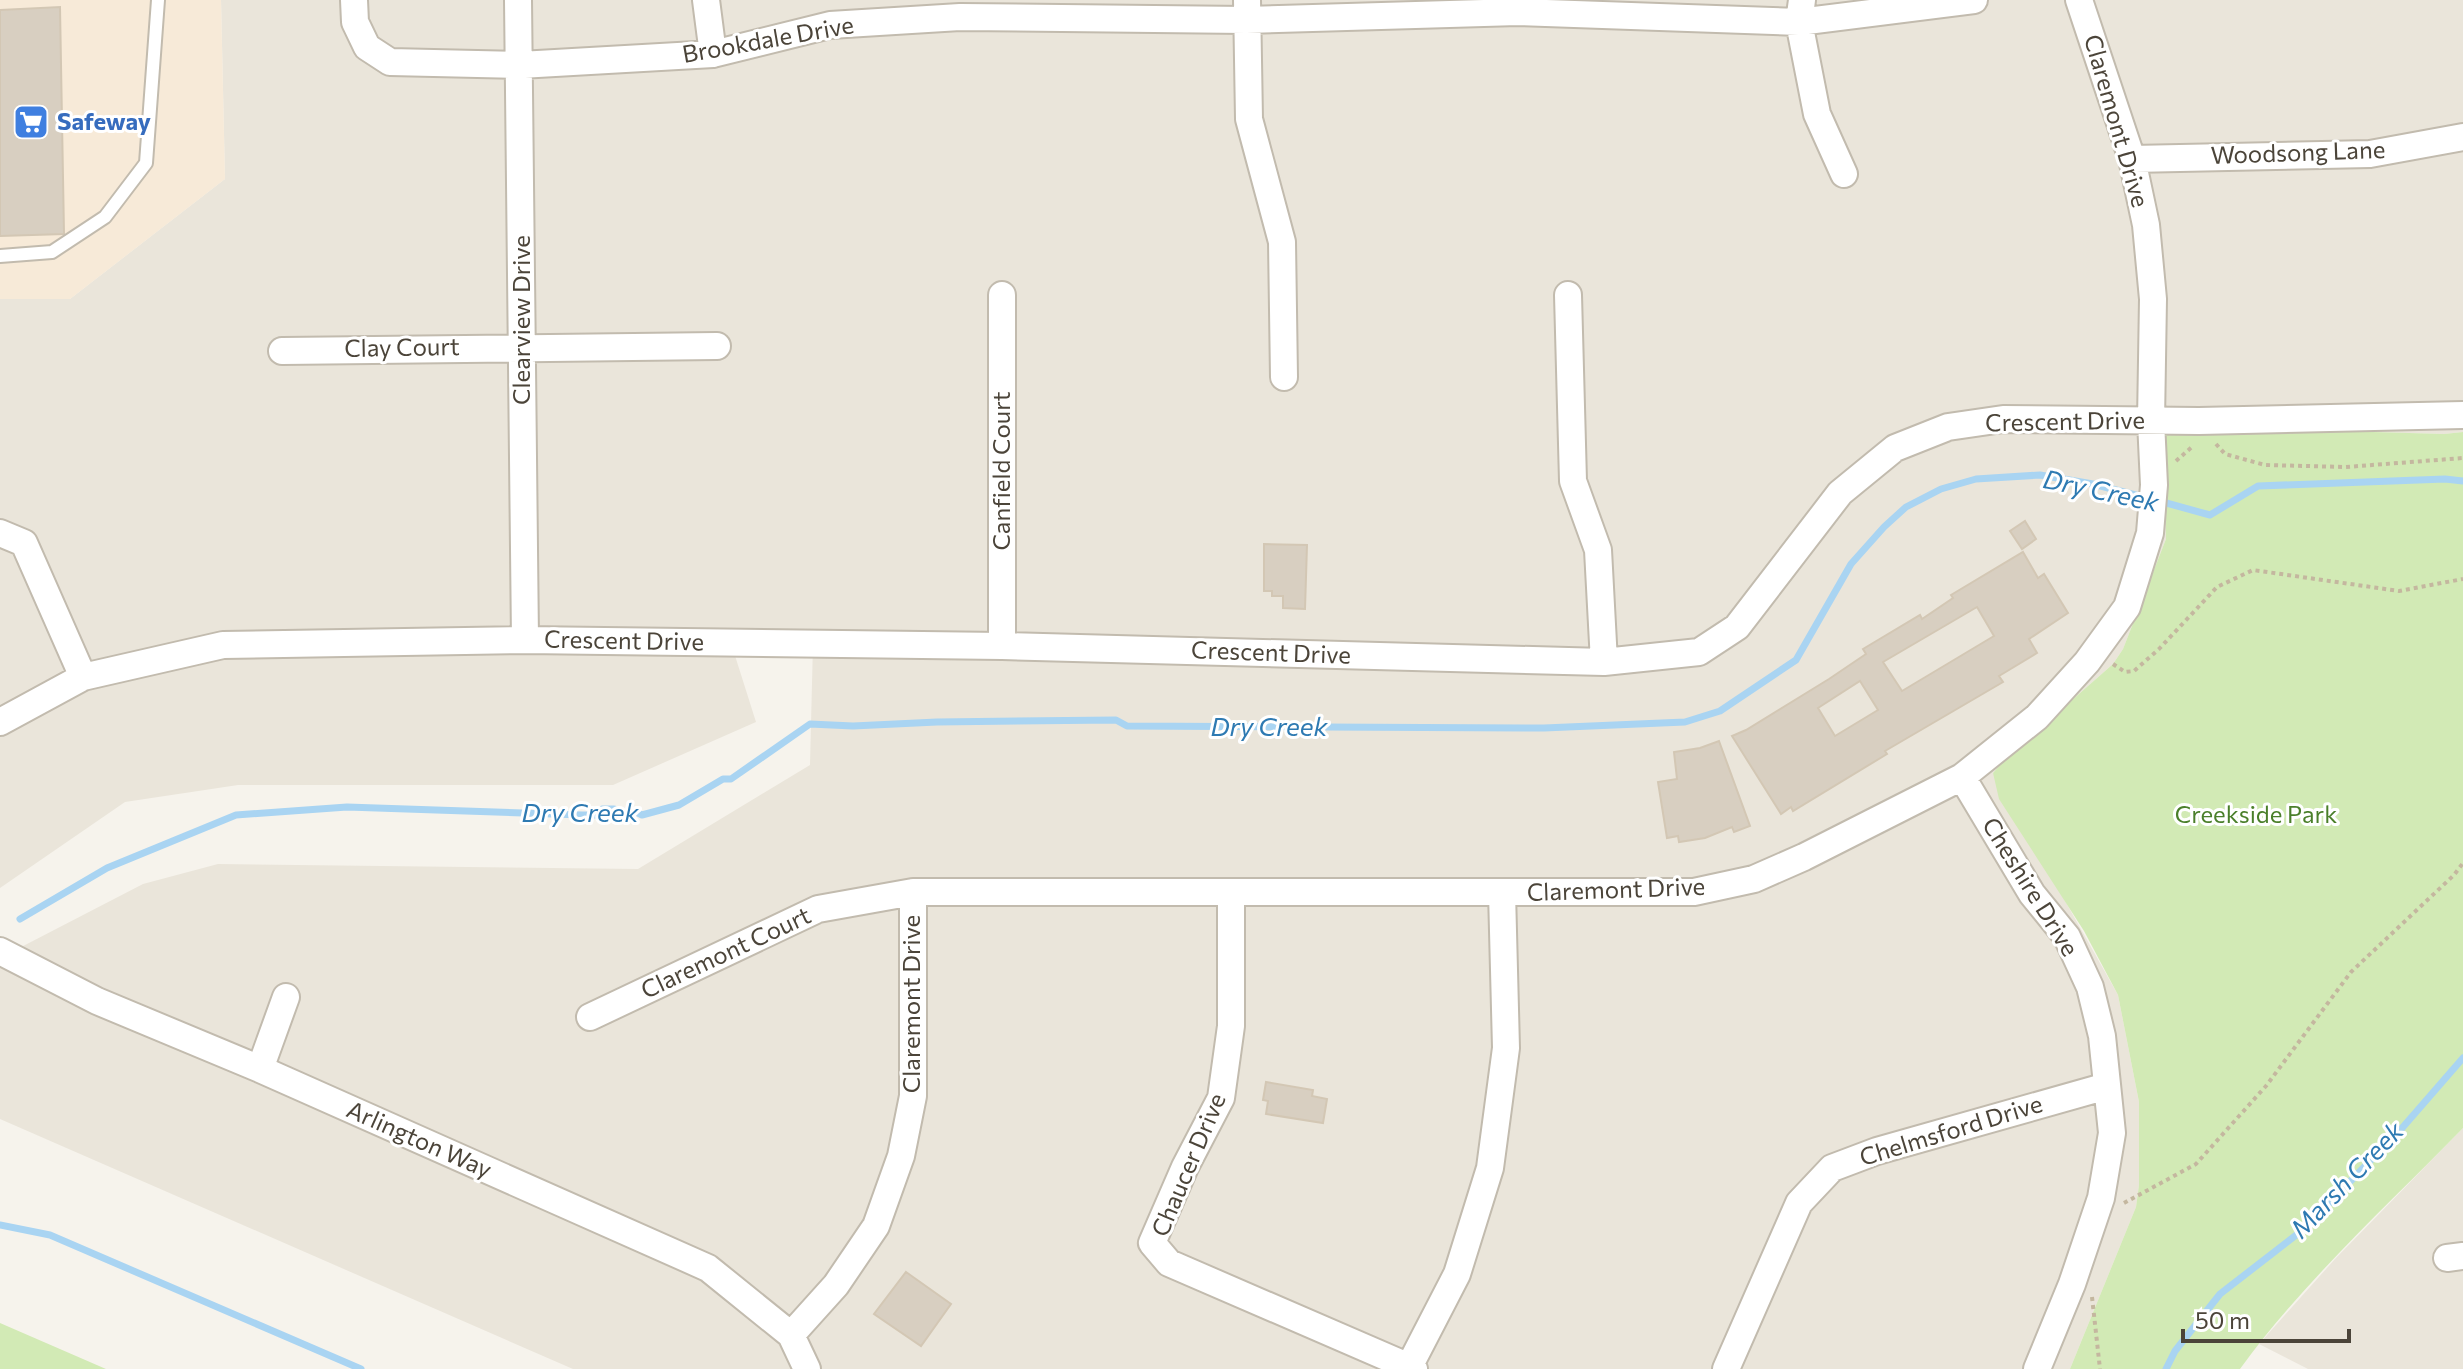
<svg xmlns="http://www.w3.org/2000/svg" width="2463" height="1369" font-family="Commissioner,sans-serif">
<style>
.residential{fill:#eae5da}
.commercial{fill:#f7ead8}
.green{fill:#d2eab5}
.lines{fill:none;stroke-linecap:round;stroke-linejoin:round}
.stream{stroke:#a9d4f2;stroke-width:7}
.building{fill:#d8cfc1;stroke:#d3c7b4;stroke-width:2;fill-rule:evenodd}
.lane-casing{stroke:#c2bbae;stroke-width:16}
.street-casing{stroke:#c2bbae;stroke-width:30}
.path{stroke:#c4b79f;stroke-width:4;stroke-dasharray:4 4;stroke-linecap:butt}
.lane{stroke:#fff;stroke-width:12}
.street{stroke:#fff;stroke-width:26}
.labels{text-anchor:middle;stroke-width:6;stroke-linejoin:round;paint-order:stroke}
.street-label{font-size:24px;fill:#4b4439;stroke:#fff}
.shop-label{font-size:24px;font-weight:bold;fill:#366cbe;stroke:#fff;text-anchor:start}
.park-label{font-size:24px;fill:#4a7f2a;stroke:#fff}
.water-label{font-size:26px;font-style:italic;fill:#2e7ab2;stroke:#fff}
</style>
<rect width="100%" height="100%" fill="#f6f3ec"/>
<path class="residential" d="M221,0h2242v432l-19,2 -281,-7 3,112 -43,110 -10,15 -108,95 -12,14 125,222 21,107v83l-3,22 -66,162h-1497l-573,-250v-161l143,-74 75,-20 420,5 172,-104 3,-122h-82l25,79 -143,63h-375l-113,17 -125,86v-589h70l155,-120z
M2463,1128v241h-155l-49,-25 76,-85z"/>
<path class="commercial" d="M0,0h221l4,179 -155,120h-70z"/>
<path class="green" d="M2162,426l282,8 19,-2v696c-74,76 -161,155 -223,241h-170l66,-162 3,-22v-83l-21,-107 -34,-64 -85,-132 -6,-26 12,-14 108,-95 10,-15 43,-110z
M0,1323l106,46h-106z"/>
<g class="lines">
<path class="stream" d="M2159,501l51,14 48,-29 187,-7 18,2
M20,919l87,-51 129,-53 111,-8 235,8h16l4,-6h12l12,6 4,-6 12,6 37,-10 44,-26h8l79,-55 43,2 84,-4 179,-2 11,6 417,2 141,-6 35,-11 76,-51 55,-96 33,-37 22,-20 35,-18 35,-10 64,-4 53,9 54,14
M0,1225l50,10 311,134
M2166,1369l9,-18 45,-57 84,-65 99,-102 60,-69"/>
</g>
<path class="building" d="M60,7l4,227 -64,2v-226z
M2025,521l11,18 -14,10 -12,-18z
M1264,544l43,1 -2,64 -22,-1v-12h-11v-5h-8z
M2023,552l15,26 6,-4 24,39 -39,26 8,14 -38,23 4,6 -118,69 2,3 -94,57 -2,-4 -10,7 -49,-78 14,-6 83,-51 37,-25 -3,-5 57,-34 2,4 31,-21 -2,-3zM1977,607l17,29 -92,55 -19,-29zM1860,681l18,29 -43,26 -17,-28z
M1719,741l31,85 -16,6 -2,-5 -27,11 -26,4 -1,-6 -11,2 -9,-56 19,-3 -3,-27 26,-4z
M1266,1082l47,8 -1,6 15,3 -4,24 -57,-9 2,-13 -5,-1z
M906,1272l45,32 -30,42 -47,-32z"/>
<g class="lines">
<defs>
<path id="lane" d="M0,256l52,-4 53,-35 41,-54 12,-163"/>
<path id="street" d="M354,0l1,22 12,25 23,15 130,3 193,-11 117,-29 130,-8 286,3 272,-8 281,10 175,-22
M518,0l7,640
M706,0l7,54
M1247,0l2,119 33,123 2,135
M1802,0l-3,22 18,92 27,60
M2132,159l238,-5 93,-17
M1002,295v351
M1568,295l5,186 25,69 6,112
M282,351l435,-5
M0,533l24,10 59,134
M0,722l83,-45 140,-32 302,-5 477,6 602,16 95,-10 38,-25 103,-134 55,-45 53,-21 55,-8 196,2 264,-6
M1962,777l70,117 35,43 23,50 12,49 10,97 -11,65 -29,86 -35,85
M1231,892v134l-10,72 -36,69 -33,76 17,20 245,106
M0,951l97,50 163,68 448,199 83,67 16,34
M590,1017l228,-108 95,-17h781l60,-13 50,-22 158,-80 75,-60 50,-55 40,-55 23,-74 4,-48 -3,-64 2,-122 -7,-74 -14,-66 -53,-159
M260,1069l26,-72
M2447,1258l16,-2
M791,1335l45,-50 40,-59 25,-70 12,-60v-204
M1409,1367l48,-93 33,-106 16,-120 -4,-156
M1726,1369l73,-166 33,-35 45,-17 230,-65"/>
</defs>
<use href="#lane" class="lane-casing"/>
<use href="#street" class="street-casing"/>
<path class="path" d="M2216,444l9,10 40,11 81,2 117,-9
M2176,461l17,-15
M2113,664l12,8 9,-1 25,-22 58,-62 36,-17 146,21 64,-12
M2124,1203l72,-39 70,-78 85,-114 103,-97 9,-12
M2092,1297l8,72"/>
<use href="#lane" class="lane"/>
<use href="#street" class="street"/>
</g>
<defs>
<symbol id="supermarket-square" viewBox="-11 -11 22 22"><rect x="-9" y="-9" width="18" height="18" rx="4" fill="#3f7fe0" stroke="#fff"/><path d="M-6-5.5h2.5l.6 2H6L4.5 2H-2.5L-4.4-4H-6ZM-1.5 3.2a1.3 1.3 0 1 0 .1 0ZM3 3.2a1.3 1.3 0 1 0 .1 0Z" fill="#fff"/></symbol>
</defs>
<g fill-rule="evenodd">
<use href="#supermarket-square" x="11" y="102" width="40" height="40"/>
</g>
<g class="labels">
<g class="street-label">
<text transform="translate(768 40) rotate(-10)" y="8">Brookdale Drive</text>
<text transform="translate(2116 121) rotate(74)" y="8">Claremont Drive</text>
<text transform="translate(2298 153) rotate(-2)" y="8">Woodsong Lane</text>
<text transform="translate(522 320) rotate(-90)" y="8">Clearview Drive</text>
<text transform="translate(402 348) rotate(-1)" y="8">Clay Court</text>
<text transform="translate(2065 422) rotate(-1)" y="8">Crescent Drive</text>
<text transform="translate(1002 471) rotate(-90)" y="8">Canfield Court</text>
<text transform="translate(624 641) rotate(1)" y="8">Crescent Drive</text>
<text transform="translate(1271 653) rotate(2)" y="8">Crescent Drive</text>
<text transform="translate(2030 887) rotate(58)" y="8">Cheshire Drive</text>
<text transform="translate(1616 890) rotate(-2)" y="8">Claremont Drive</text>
<text transform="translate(726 953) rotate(-25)" y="8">Claremont Court</text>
<text transform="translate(912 1004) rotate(-90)" y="8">Claremont Drive</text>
<text transform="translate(1951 1131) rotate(-17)" y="8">Chelmsford Drive</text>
<text transform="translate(419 1140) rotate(24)" y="8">Arlington Way</text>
<text transform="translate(1189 1165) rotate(-67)" y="8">Chaucer Drive</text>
</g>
<g class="shop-label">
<text x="57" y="130">Safeway</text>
</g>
<g class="park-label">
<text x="2256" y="823">Creekside Park</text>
</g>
<g class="water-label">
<text transform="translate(2101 491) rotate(12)" y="9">Dry Creek</text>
<text x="1269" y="736">Dry Creek</text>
<text x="580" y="822">Dry Creek</text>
<text transform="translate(2347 1180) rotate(-46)" y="9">Marsh Creek</text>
</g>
</g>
<path d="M2183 1329v12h166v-12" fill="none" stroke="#4b4439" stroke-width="4"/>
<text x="2195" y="1329" font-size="24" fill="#4b4439" stroke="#ffffff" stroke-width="6" paint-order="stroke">50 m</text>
</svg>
